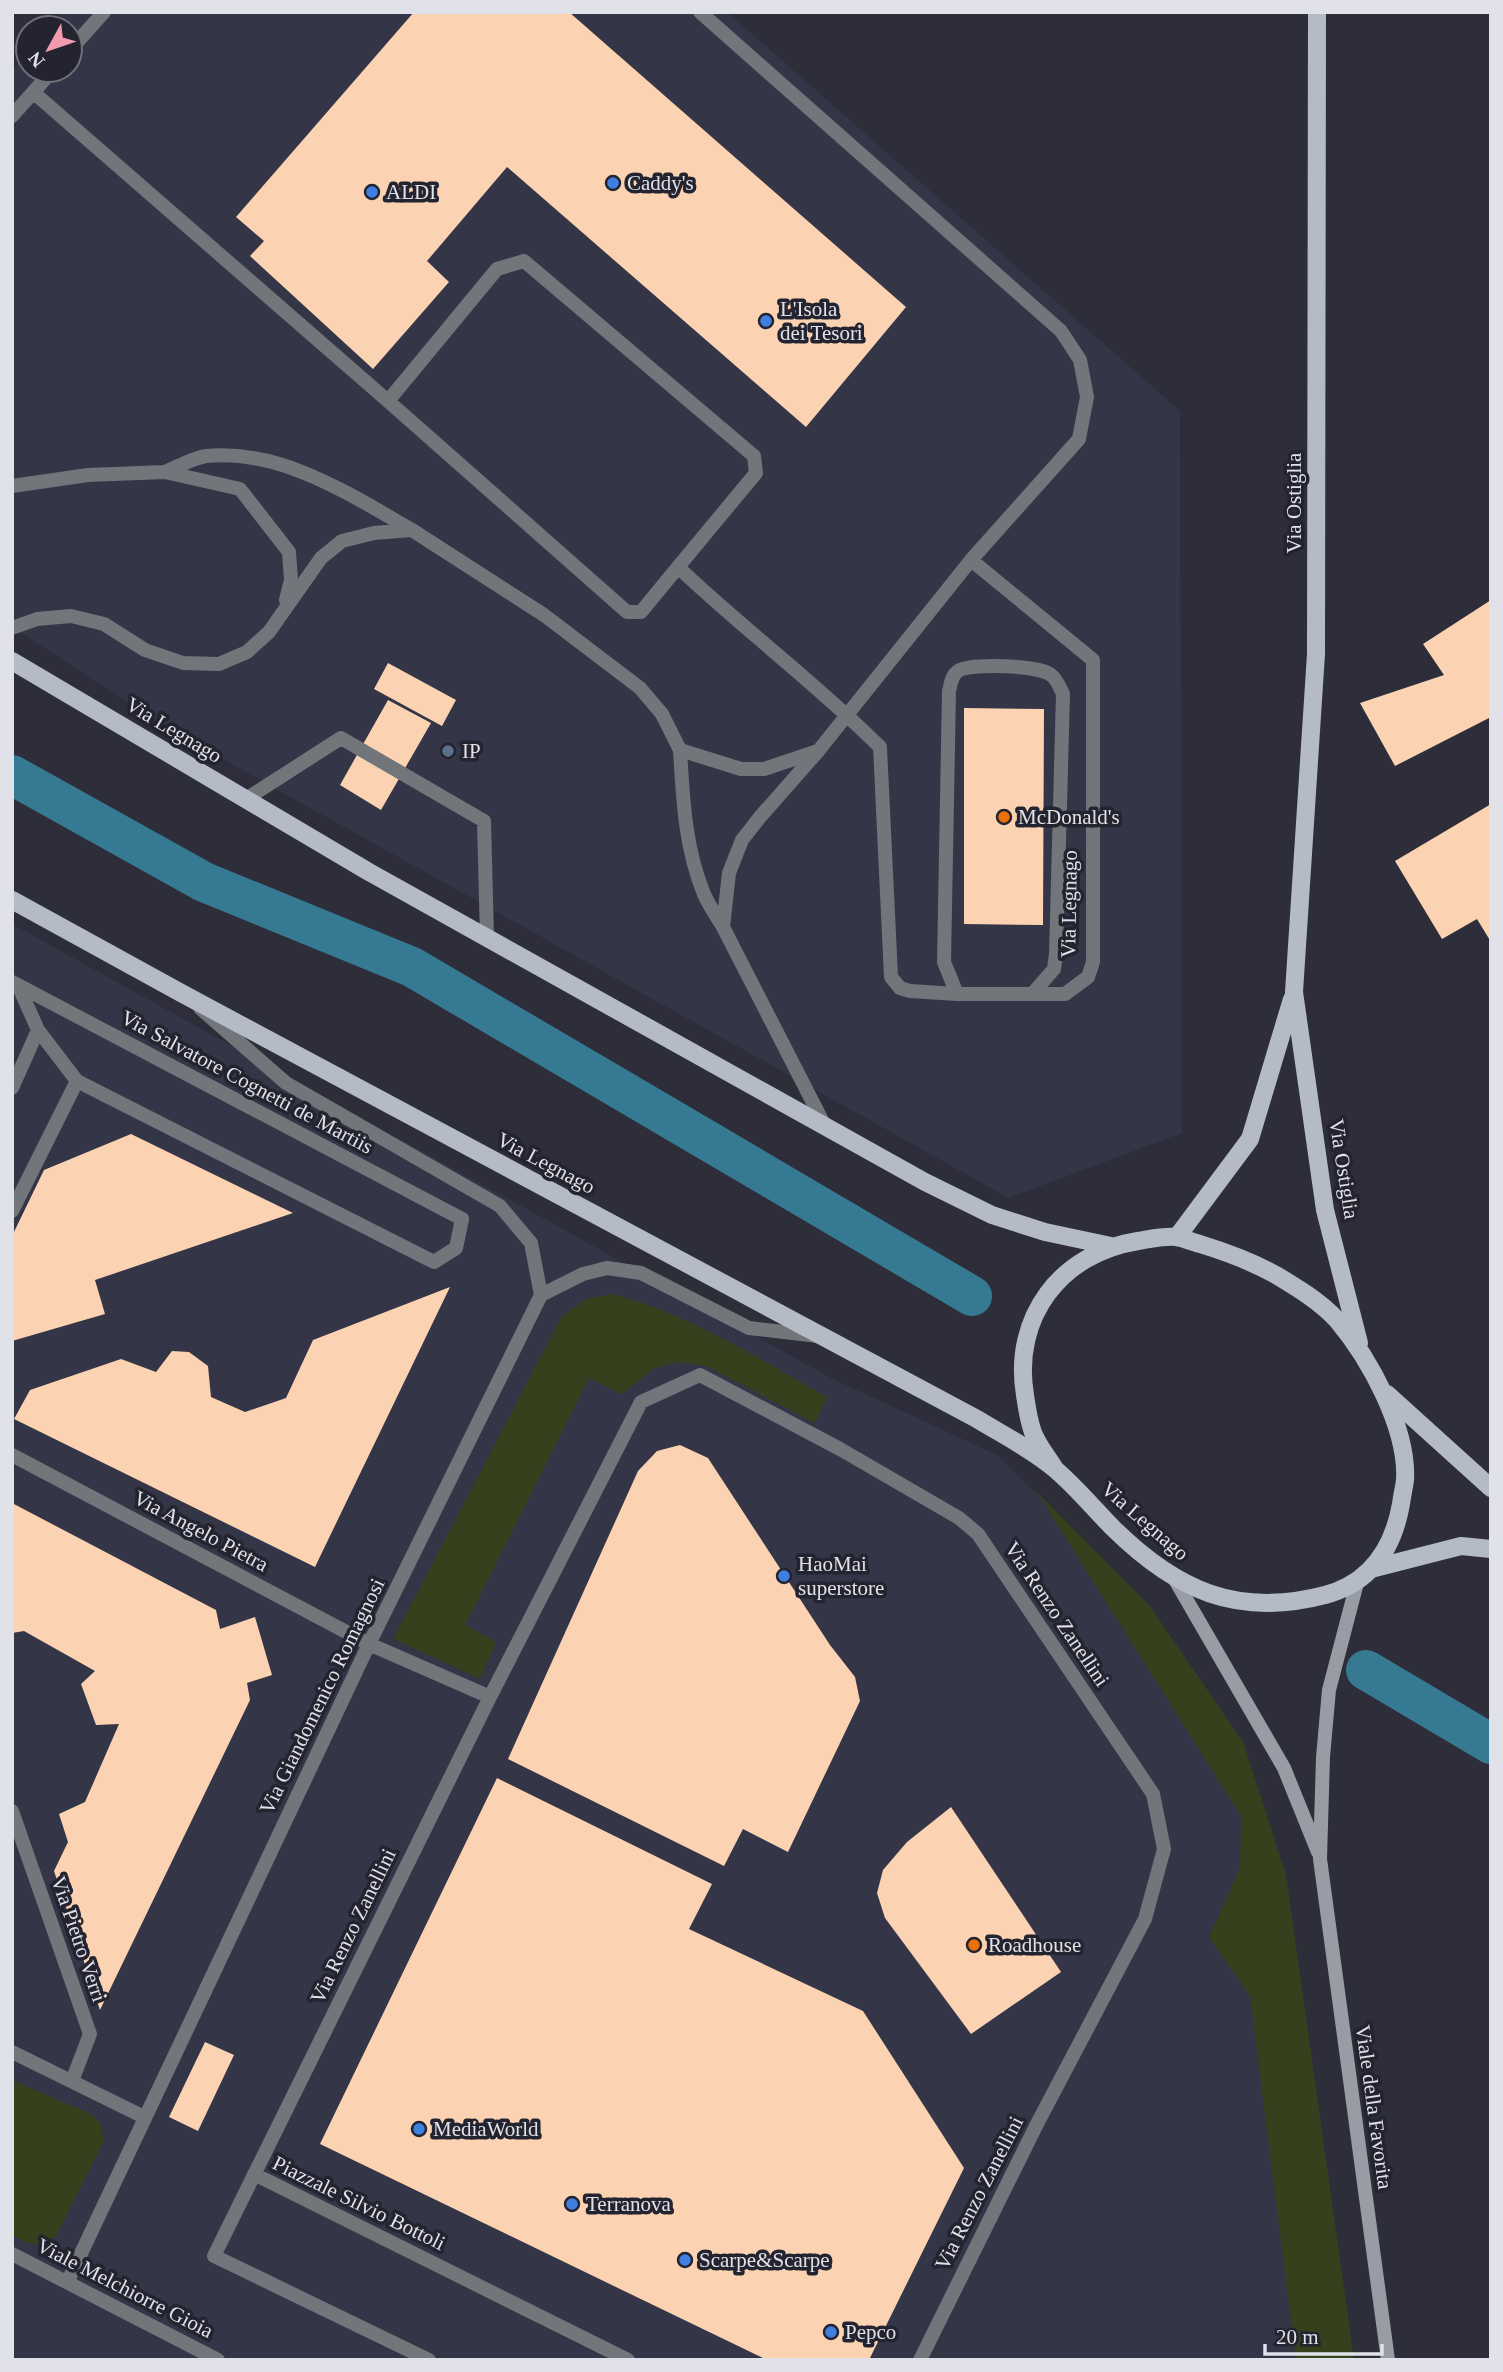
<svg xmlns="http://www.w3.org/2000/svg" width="1503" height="2372" font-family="'Times New Roman',serif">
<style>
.built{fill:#343547}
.green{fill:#37401d}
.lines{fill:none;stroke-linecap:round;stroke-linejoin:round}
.canal{stroke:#357a92;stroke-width:40}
.building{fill:#fbd3b2}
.lane{stroke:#72757a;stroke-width:14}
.street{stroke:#72757a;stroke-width:14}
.secondary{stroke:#979ca5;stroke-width:14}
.primary{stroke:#b4bbc6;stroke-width:18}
.shop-dot{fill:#3f7fe0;stroke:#23242f;stroke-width:2.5}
.service-dot{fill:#5c6f8a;stroke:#23242f;stroke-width:2.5}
.food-dot{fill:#e8710a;stroke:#23242f;stroke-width:2.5}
.labels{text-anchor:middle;stroke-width:7;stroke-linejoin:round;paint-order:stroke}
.poi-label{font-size:21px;fill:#e1e1e9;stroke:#23242f;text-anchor:start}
.street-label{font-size:21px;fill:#e1e1e9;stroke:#23242f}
</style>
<rect width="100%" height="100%" fill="#2d2e39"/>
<path class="built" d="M62,12h665l453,399 2,722 -173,65 -833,-465 -164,-106v-557l16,-18v18h42v-42h-21z
M12,924l823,456 162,75 152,150 94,137 43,133 68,485h-1342z"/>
<path class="green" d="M613,1294c76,20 146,65 214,103l-12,26 -109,-57 -28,-4 -23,6 -34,26 -32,-16 -124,247 31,17 -16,37 -87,-40 169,-323 26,-18z
M1036,1491l113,114 94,137 43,133 68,485h-58l-46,-364 -41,-59 31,-69 1,-52z
M12,2080l79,34 9,9 4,18 -48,95c-20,13 -24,9 -44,-1z"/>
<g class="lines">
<path class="canal" d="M12,775l192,107 208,85 560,329
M1366,1670l125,74"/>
</g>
<path class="building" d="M414,12h155l337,295 -100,120 -299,-260 -80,94 22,21 -76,87 -123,-113 14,-15 -28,-24z
M1491,600v117l-96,49 -35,-63 84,-28 -21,-31z
M388,663l68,37 -14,26 -68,-37z
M388,700l43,23 -50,87 -41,-25z
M964,708l80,1 -1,216 -79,-1z
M1491,804v138l-14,-23 -35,20 -47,-78z
M131,1134l162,79 -198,67 10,34 -93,27v-105l32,-66z
M450,1287l-135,280 -301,-148 16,-29 91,-31 35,13 16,-21 17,1 19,14 3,31 34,15 41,-14 27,-58z
M680,1445l28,13 122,187 25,32 5,24 -72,151 -45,-23 -19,37 -216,-107 130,-288 19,-20z
M12,1503l204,107 4,19 35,-12 17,58 -25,8 3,17 -150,310 -46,-139 14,-29 -9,-28 26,-12 34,-78 -23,1 -15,-41 14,-13 -71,-40 -12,2z
M497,1778l215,106 -23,45 174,82 101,157 -95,192h-102l-447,-216z
M951,1807l110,165 -90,62 -86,-116 -8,-25 6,-23 24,-28z
M205,2042l29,13 -36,76 -29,-14z"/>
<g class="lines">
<path class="lane" d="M700,12l361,319 19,29 7,37 -8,42 -108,121 -152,190 -59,67 -18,23 -13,33 -6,54 102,199
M70,50l34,-38
M33,92l355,309 109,-132 27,-8 230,195 2,17 -78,94c65,62 138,116 202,180l11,230 9,11 10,3 47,3h108l23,-17 5,-15v-302l-122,-100
M12,116l41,-46
M388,401l239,211h14l37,-45
M165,472c12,-5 28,-14 41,-16 76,-7 143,38 206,74
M12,486l76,-11 77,-3 75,17 49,63 2,28 -5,20
M12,628l25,-9 34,-3 33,8 41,26 38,13 36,1 28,-12 22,-20 52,-74 21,-17 32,-8 38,-3 132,85 96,73 22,26 18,36 61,19h23l54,-18
M680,750c3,50 5,98 24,144 5,12 13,23 19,33
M246,799l95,-61 143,83 3,116
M12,982l450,237 -6,29 -22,14 -357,-181 -65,130
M957,994l-13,-32 5,-271c2,-7 2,-15 9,-20 12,-8 81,-6 93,4 6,4 9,13 12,19l-7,260 -2,15 -21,24
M200,1008l86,75 214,123 31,37 10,52
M38,1030l39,51
M12,1088l26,-58 -20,-45
M541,1295l42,-21 24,-6 34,5 108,55 69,8
M369,1644l121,53 -276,559 215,104
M490,1697l151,-295 59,-27 140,74 119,69 19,16 175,260 11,55 -19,70 -107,203 -118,238
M12,2052l132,65
M254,2174l374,186
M12,2254l206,106
M68,2281l301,-637 172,-349"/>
<path class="street" d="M12,1455l357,189
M12,1811l78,223 -18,47"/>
<path class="secondary" d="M1174,1578l110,190 34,84
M1357,1583l-28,107 -6,67 -3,102 68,501"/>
<path class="primary" d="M1317,12l-1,642 -22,338 31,218 34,133
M12,661l357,211 556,310 67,33 53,17 66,14
M12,900l171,94 794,425c26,16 56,31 79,51 21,18 39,40 58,59 62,61 123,89 211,66 45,-12 68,-46 76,-91 1,-8 3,-16 4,-24 3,-52 -36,-122 -68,-160 -16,-18 -41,-33 -61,-45 -25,-14 -50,-23 -76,-31 -8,-2 -16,-6 -24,-7 -13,-1 -26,2 -38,4 -77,12 -126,76 -113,154 2,13 4,30 10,42 5,11 14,22 20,32
M1177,1237l73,-98 42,-140
M1387,1394l104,94
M1371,1569l90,-23 30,3"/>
</g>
<g class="shop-dot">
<circle cx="613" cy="183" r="7"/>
<circle cx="372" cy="192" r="7"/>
<circle cx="766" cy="321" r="7"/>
<circle cx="784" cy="1576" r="7"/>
<circle cx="419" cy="2129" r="7"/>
<circle cx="572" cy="2204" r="7"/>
<circle cx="685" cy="2260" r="7"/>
<circle cx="831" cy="2332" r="7"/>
</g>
<circle class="service-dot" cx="448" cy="751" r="7"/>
<g class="food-dot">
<circle cx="1004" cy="817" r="7"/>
<circle cx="974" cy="1945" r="7"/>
</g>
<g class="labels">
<g class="poi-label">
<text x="627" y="190">Caddy's</text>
<text x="386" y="199">ALDI</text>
<text x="780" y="316">L'Isola<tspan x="780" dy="24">dei Tesori</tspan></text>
<text x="462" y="758">IP</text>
<text x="1018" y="824">McDonald's</text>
<text x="798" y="1571">HaoMai<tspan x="798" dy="24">superstore</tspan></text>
<text x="988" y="1952">Roadhouse</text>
<text x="433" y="2136">MediaWorld</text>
<text x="586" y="2211">Terranova</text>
<text x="699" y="2267">Scarpe&amp;Scarpe</text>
<text x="845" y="2339">Pepco</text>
</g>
<g class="street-label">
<text transform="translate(1294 503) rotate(-90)" y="7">Via Ostiglia</text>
<text transform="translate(174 730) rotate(31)" y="7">Via Legnago</text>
<text transform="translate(1069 904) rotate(-89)" y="7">Via Legnago</text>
<text transform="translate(247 1082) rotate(28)" y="7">Via Salvatore Cognetti de Martiis</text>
<text transform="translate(546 1163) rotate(28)" y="7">Via Legnago</text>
<text transform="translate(1344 1169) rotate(81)" y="7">Via Ostiglia</text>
<text transform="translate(1145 1521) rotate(41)" y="7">Via Legnago</text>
<text transform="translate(201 1531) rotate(28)" y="7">Via Angelo Pietra</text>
<text transform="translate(1057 1614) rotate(56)" y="7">Via Renzo Zanellini</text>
<text transform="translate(322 1696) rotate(-64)" y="7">Via Giandomenico Romagnosi</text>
<text transform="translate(353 1926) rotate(-64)" y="7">Via Renzo Zanellini</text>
<text transform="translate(79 1939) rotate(71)" y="7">Via Pietro Verri</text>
<text transform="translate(1374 2107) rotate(82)" y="7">Viale della Favorita</text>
<text transform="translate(979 2193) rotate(-63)" y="7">Via Renzo Zanellini</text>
<text transform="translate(359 2203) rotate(26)" y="7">Piazzale Silvio Bottoli</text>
<text transform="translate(125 2288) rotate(27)" y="7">Viale Melchiorre Gioia</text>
</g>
</g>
<rect width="1503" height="2372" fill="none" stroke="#e1e1e9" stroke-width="28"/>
<g transform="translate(49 49) rotate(230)"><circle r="33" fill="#23242f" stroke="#6f7079" stroke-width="2"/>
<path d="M0-5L12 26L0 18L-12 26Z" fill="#f29ab0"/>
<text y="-10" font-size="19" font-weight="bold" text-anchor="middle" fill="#e1e1e9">N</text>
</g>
<path d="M1265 2344v10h117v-10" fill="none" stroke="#e1e1e9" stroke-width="3.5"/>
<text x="1276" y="2344" font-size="21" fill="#e1e1e9" stroke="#23242f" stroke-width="5" paint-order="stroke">20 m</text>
</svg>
